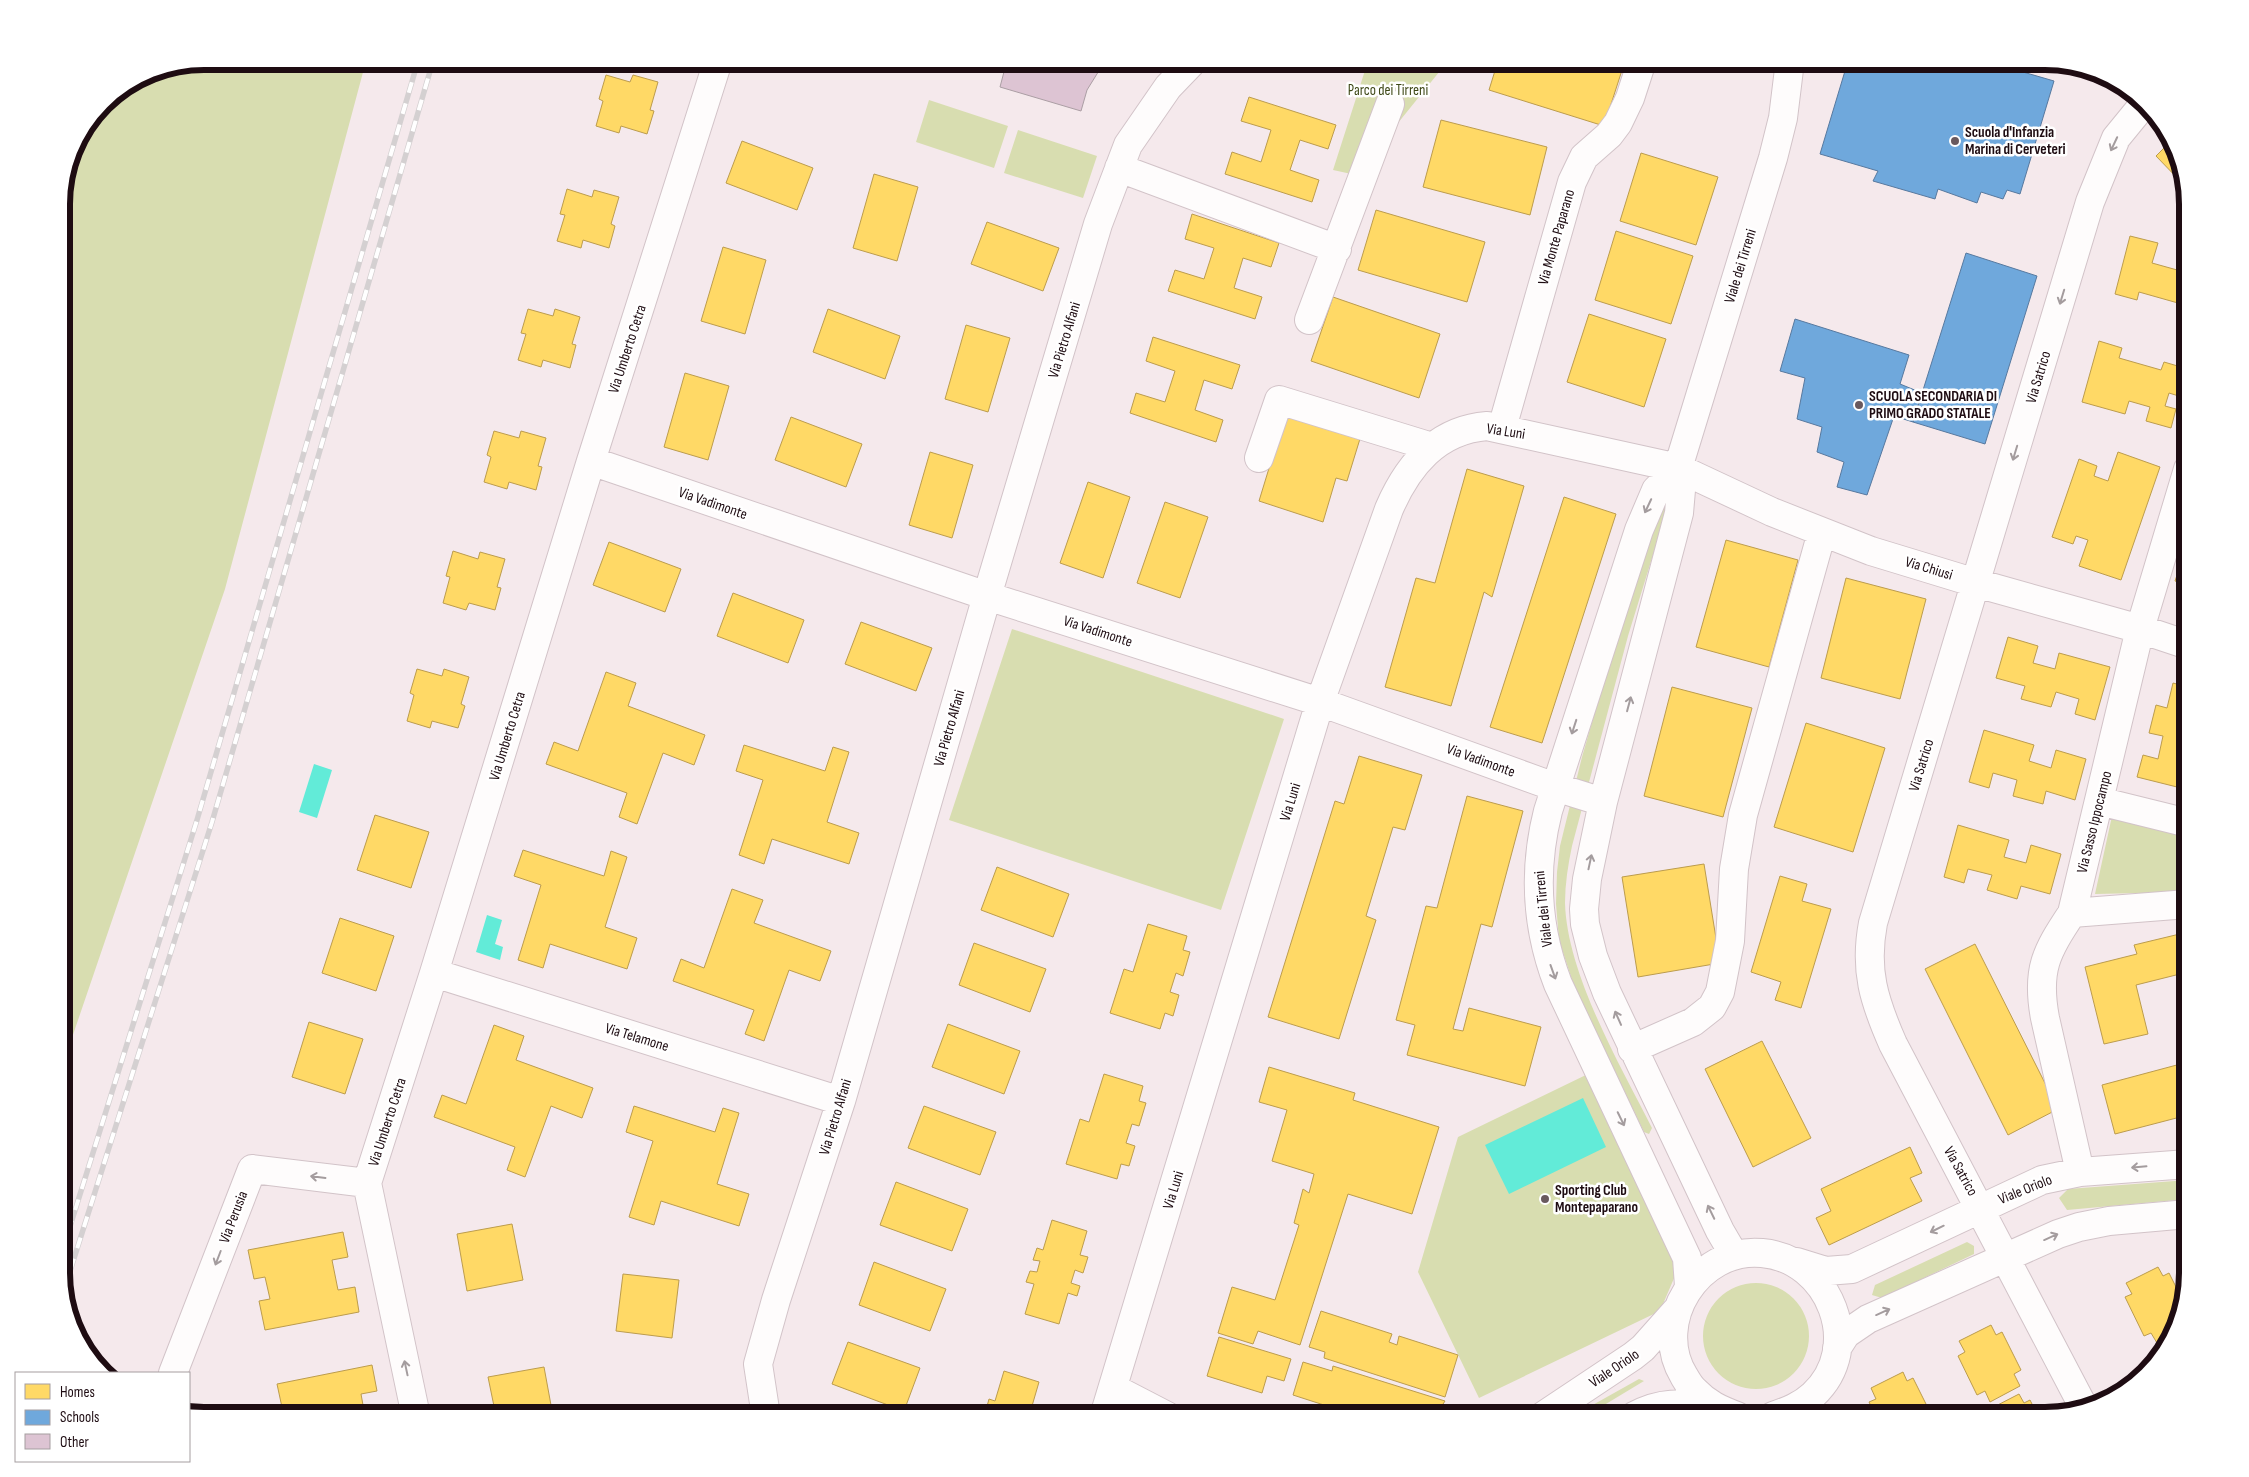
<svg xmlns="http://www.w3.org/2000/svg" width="2249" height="1477" font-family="'Sofia Sans Condensed',sans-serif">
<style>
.green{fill:#d8ddb0}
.water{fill:#62ebd8}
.homes{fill:#ffd966;stroke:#bc9c4d}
.schools{fill:#6fa8dc;stroke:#57799f}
.building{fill:#ddc4d3;stroke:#ab9ea4}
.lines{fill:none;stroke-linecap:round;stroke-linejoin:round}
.minor-casing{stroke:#d2c3c8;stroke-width:30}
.minor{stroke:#fefcfc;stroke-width:28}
.rail-casing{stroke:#d4d0d1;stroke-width:5.5}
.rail{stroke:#fff;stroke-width:4;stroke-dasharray:11;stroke-linecap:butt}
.oneway{stroke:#a49c9e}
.poi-dot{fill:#69595e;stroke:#fff;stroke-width:2}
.labels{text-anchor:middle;stroke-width:5;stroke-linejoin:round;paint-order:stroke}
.park-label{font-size:15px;fill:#3e4817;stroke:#fff}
.poi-label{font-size:15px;font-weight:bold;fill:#1e0c12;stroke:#fff;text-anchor:start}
.street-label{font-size:15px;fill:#1e0c12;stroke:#fff}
.rim{fill:none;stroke:#1e0c12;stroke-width:6}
</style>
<rect width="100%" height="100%" fill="#f5e9ec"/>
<path class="green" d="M204,61h162l-141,528 -163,478v-872l10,-46 31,-46 46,-31z
M1368,61h80l-92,114 -23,-5z
M929,100l79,26 -14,42 -78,-26z
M1018,130l79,26 -14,42 -79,-25z
M1665,496l4,7 -41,133 -56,210c-4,19 -7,38 -7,57 2,71 55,162 87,225l-3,6 -5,-2 -70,-146 -15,-46 -3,-36 1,-32 3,-26 22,-89 36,-125z
M1012,629l272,90 -63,191 -272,-90z
M2112,816l76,21v55l-93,2z
M1590,1073l91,189 -21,49 -181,87 -61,-126 40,-135z
M2188,1180v19l-121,11 -8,-12 9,-9z
M1967,1242l7,4v8l-92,44 -10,-3 3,-10z
M1703 1336a53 53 0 1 1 106 0a53 53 0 1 1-106 0Z
M1639,1379l5,2 -58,35h-13z"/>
<path class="water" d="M314,764l18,6 -15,48 -18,-6z
M487,915l15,5 -7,24 8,3 -3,13 -24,-8z
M1583,1098l23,49 -97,47 -24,-49z"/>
<path class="homes" d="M1498,61h108l17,6 -19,59 -115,-36z
M606,75l24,7 3,-7 25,7 -8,28 4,1 -7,23 -26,-8 -2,7 -23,-7 7,-25 -4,-2z
M1249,97l87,28 -8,24 -28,-9 -10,30 29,10 -7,22 -87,-28 7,-22 29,10 10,-32 -30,-9z
M1441,120l106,27 -17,68 -107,-28z
M742,141l71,27 -16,42 -71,-27z
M2171,141l11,42 -26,-27z
M1641,153l77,24 -22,68 -76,-24z
M874,174l44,13 -21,74 -44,-13z
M567,189l25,8 2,-7 25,7 -8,27 4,2 -6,22 -26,-8 -2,8 -24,-7 8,-26 -5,-1z
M1376,210l109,32 -18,60 -109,-32z
M1192,214l87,29 -8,24 -28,-9 -9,30 28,9 -7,22 -87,-28 7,-21 29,9 10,-31 -29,-9z
M987,222l72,26 -16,43 -72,-27z
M1616,231l77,25 -22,68 -76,-24z
M2130,236l28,7 -6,20 36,10v45l-6,-2 3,-11 -46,-13 -2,8 -22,-6z
M723,247l43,13 -21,74 -44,-13z
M1333,297l107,37 -21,64 -108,-37z
M528,309l25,7 2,-7 25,8 -8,27 4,1 -6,23 -27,-8 -2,7 -23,-7 8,-26 -5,-1z
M828,309l72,27 -15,43 -72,-27z
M1589,314l77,25 -22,68 -77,-25z
M966,325l44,13 -22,74 -43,-13z
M1153,337l87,28 -8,24 -28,-9 -9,30 28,10 -7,22 -86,-29 6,-20 29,9 10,-31 -29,-10z
M2099,341l23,7 -3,10 42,12 3,-8 24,7 -6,28 -13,-4 -4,13 11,3 -5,19 -25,-7 4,-14 -21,-6 -4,13 -43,-12z
M685,373l44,13 -21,74 -44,-13z
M1288,406l75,23 -16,52 -11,-3 -13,44 -64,-21z
M791,417l71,27 -16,43 -71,-27z
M494,431l25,7 2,-7 25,7 -8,28 4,1 -6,23 -27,-8 -2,7 -23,-7 7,-25 -4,-2z
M930,452l43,13 -21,73 -43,-13z
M2118,452l42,15 -39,113 -42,-14 9,-26 -12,-4 -3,8 -21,-7 27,-78 18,7 -3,10 14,5z
M1467,469l57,17 -32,111 -8,-5 -33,114 -66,-19 31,-109 19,5z
M1088,482l42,15 -27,81 -43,-15z
M1564,497l52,17 -74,229 -52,-16z
M1165,502l43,15 -28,81 -43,-15z
M1726,540l72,20 -29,107 -73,-20z
M609,542l72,27 -16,43 -72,-27z
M2188,543v42l-13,-4z
M453,551l25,8 2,-7 25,7 -8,28 4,1 -6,22 -26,-7 -3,7 -23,-7 7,-26 -4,-1z
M1846,578l80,21 -26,100 -79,-21z
M733,593l71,27 -16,43 -71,-27z
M861,622l71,26 -16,43 -71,-27z
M2008,637l30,9 -5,17 22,6 4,-16 51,14 -15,53 -20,-6 4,-15 -23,-7 -5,15 -30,-8 4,-13 -29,-8z
M417,669l25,7 2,-7 25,8 -8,27 4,2 -7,22 -26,-7 -2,7 -23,-7 7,-26 -4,-2z
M606,672l30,11 -8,23 77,29 -11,30 -31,-12 -26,71 -18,-7 8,-24 -81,-29 8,-22 24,9z
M2173,683l15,4v38l-3,11 3,1v40l-3,12 -48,-12 6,-22 15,4 5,-23 -14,-3 7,-28 11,3z
M1672,687l80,21 -29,109 -79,-21z
M1806,723l79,25 -32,104 -79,-25z
M1984,730l50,15 -5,16 22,7 5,-18 30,9 -11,41 -29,-9 -3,13 -30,-8 4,-16 -24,-7 -4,15 -20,-6z
M744,745l81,26 8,-24 16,5 -22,70 32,11 -10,31 -77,-25 -8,25 -25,-9 24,-75 -27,-9z
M1359,756l63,19 -17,55 -12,-3 -27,89 10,4 -37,119 -71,-22 67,-216 9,3z
M1467,796l56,15 -31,116 -11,-3 -28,105 10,2 6,-23 72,19 -16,59 -118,-31 8,-30 -19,-5 30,-114 11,2z
M375,815l54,17 -18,56 -54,-18z
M1958,825l51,15 -5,17 22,6 5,-18 30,9 -11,40 -29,-8 -4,13 -30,-9 5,-15 -24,-6 -4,14 -20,-6z
M523,850l81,26 7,-25 16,6 -22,70 32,11 -10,31 -77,-25 -7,24 -25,-8 23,-75 -27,-9z
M1704,864l16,99 -82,14 -16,-100z
M997,867l72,27 -16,43 -72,-27z
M1780,876l27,8 -5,17 29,8 -30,99 -26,-8 6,-18 -30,-10z
M732,889l31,11 -9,23 77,28 -11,30 -31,-11 -25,71 -19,-7 9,-24 -81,-29 8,-22 23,9z
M340,918l54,18 -18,55 -54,-18z
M1148,924l39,12 -4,14 7,2 -7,24 -7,-3 -6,19 9,3 -6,21 -8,-3 -5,16 -50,-16 14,-44 9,3z
M2188,932v40l-52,13 12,49 -44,10 -19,-77 52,-13 -3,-9z
M974,943l72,26 -16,43 -71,-27z
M1975,944l83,165 -50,26 -83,-166z
M309,1022l54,17 -18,55 -53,-17z
M948,1024l72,27 -16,43 -72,-27z
M494,1025l30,11 -8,24 77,28 -11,30 -31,-12 -26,71 -18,-7 8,-23 -81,-30 8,-22 24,9z
M1762,1041l49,97 -58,29 -48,-98z
M2188,1062v53l-73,19 -13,-49z
M1269,1067l86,26 -2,7 86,27 -27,87 -64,-20 -48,151 -42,-14 -5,13 -35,-11 14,-46 43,13 24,-75 -5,-2 9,-34 6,4 5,-19 -42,-13 15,-51 -28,-8z
M1104,1074l39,12 -4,15 7,2 -7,23 -7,-2 -6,19 9,3 -6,20 -8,-2 -4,15 -51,-15 14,-45 9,3z
M634,1106l81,26 8,-24 16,5 -22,71 32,10 -10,32 -78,-25 -7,24 -25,-8 24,-76 -27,-9z
M924,1106l72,26 -16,43 -72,-27z
M1910,1147l12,26 -12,5 12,23 -93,44 -13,-27 15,-7 -10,-22z
M896,1182l72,27 -16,42 -72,-26z
M1052,1220l35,11 -7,24 8,2 -5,16 -8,-3 -4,13 9,3 -3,10 -9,-3 -9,31 -34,-10 9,-30 -8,-2 4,-11 7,1 3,-11 -7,-1 4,-12 6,2z
M512,1224l11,56 -56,11 -10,-57z
M343,1232l5,25 -16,3 6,30 17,-3 4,25 -94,18 -6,-29 11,-2 -5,-22 -11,2 -6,-29z
M874,1262l72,27 -16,42 -71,-26z
M2158,1267l5,9 6,-3 12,24 -12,40 -12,6 -6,-10 -7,3 -19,-39 7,-3 -6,-11z
M623,1274l56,6 -7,58 -56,-7z
M1321,1311l71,23 -3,8 8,3 2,-9 59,19 -13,42 -121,-39 1,-6 -16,-5z
M1991,1325l5,10 6,-3 19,38 -7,4 6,12 -30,16 -5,-11 -8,4 -19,-39 7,-4 -6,-11z
M1219,1337l72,22 -7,22 -17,-5 -5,17 -55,-17z
M848,1342l72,26 -16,43 -72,-27z
M1303,1362l29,9 1,-5 112,35 -2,3 24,8 -1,4h-108l-65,-21z
M372,1365l5,26 -16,3 4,22h-69l-2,-6 -11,2 -6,-28z
M544,1367l9,49h-57l-8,-39z
M1004,1371l35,11 -7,24 7,2 -2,8h-46l1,-4 -6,-2 3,-11 6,2z
M1903,1372l4,9 6,-3 19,38h-56l-7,-14 7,-3 -5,-11z
M2019,1394l5,9 6,-3 8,16h-47l-3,-6z"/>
<path class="schools" d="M1848,61h137l69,20 -34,113 -13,-4 -4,9 -22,-7 -4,11 -39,-14 -3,10 -62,-18 5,-10 -58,-17z
M1966,253l71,23 -52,168 -72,-22z
M1795,319l114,36 -9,29 22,9 -9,29 -19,-6 -27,79 -30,-8 7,-25 -27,-10 5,-25 -25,-8 8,-41 -25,-7z"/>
<path class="building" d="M1030,61h75l-18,29 -6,21 -81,-24 5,-19z"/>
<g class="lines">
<defs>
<path id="minor" d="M1119,168l218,81
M1309,320l81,-216
M1502,428l70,-246 12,-25 25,-22 9,-12 12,-25 12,-37
M1259,458l20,-58 153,47
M591,461l396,135 333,106 235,85 48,15
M1678,468l-22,22 -17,40 -91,281c-15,59 -12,116 10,173l129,274 2,28
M2099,801l89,22
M2072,913l116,-9
M434,973l407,128
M1632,1049l61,-27 19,-15 8,-15 10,-51 4,-72 9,-54 79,-283
M2080,1172l-35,-154c-9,-48 1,-66 27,-105l68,-284 48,-160
M1734,1255l-14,-24 -113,-238 -14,-37 -8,-32 -1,-15 3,-30 16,-77 76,-289 2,-23 -3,-22 95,-310 10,-40 7,-57
M1797,1262l29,9 26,-2 190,-89 38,-8 108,-8
M1837,1348l9,-14 22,-15 190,-85 21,-7 30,-6 79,-7
M173,1373l79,-204 115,14
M1113,1388l54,28
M2083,1406l-190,-362c-19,-43 -29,-74 -20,-121l217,-721 26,-64 27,-33
M416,1416l-49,-233 67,-210 157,-512 127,-400
M766,1416l-8,-52 18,-64 65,-199 146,-505 111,-372 30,-79 40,-58 25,-26
M1104,1416l216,-714 69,-193c19,-44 48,-79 98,-83l191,42 94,44 99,39 105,32 164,46 48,16
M1543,1416l90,-60 10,-8 33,-37
M1634,1416c30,-16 49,-12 81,-8
M1737,1416c-16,-6 -30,-12 -42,-25 -5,-4 -8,-10 -11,-15 -33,-54 14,-129 78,-123 68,6 103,94 51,142 -12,11 -25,16 -40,21"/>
</defs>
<use href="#minor" class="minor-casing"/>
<use href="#minor" class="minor"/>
<defs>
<path id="rail" d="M62,1252l135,-432 221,-759
M64,1290l148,-468 221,-761"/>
</defs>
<use href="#rail" class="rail-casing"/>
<use href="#rail" class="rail"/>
</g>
<defs><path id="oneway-shaft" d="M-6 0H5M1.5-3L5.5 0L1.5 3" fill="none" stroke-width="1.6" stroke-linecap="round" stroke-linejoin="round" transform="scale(1.25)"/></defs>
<g class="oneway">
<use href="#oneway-shaft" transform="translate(2114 144) rotate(115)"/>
<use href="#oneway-shaft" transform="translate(2062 297) rotate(107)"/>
<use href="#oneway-shaft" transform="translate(2015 453) rotate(107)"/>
<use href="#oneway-shaft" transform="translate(1648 506) rotate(115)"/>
<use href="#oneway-shaft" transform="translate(1629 704) rotate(-75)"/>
<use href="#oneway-shaft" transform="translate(1574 727) rotate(108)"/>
<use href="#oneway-shaft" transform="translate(1590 862) rotate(-78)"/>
<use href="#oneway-shaft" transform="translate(1553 972) rotate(70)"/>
<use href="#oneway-shaft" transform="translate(1618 1018) rotate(-114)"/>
<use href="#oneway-shaft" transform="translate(1621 1119) rotate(64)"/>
<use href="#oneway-shaft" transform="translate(2139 1167) rotate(175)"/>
<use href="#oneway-shaft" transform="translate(318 1177) rotate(-173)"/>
<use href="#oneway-shaft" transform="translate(1711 1212) rotate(-116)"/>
<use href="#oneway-shaft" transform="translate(1937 1229) rotate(154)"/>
<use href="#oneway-shaft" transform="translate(2051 1237) rotate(-24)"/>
<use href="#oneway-shaft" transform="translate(218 1258) rotate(111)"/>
<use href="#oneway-shaft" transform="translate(1883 1312) rotate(-24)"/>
<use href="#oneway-shaft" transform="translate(406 1368) rotate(-102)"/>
</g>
<g class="poi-dot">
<circle cx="1955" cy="141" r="5"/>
<circle cx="1859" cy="405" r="5"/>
<circle cx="1545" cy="1199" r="5"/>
</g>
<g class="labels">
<g class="park-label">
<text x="1388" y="95">Parco dei Tirreni</text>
</g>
<g class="poi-label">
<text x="1965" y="137">Scuola d'Infanzia<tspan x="1965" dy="17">Marina di Cerveteri</tspan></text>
<text x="1869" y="401">SCUOLA SECONDARIA DI<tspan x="1869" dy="17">PRIMO GRADO STATALE</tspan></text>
<text x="1555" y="1195">Sporting Club<tspan x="1555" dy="17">Montepaparano</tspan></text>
</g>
<g class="street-label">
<text transform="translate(1556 237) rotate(-74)" y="5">Via Monte Paparano</text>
<text transform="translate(1740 266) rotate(-73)" y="5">Viale dei Tirreni</text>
<text transform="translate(1064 340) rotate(-73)" y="5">Via Pietro Alfani</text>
<text transform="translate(627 349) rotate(-72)" y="5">Via Umberto Cetra</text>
<text transform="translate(2038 377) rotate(-73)" y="5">Via Satrico</text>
<text transform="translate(1506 431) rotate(9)" y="5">Via Luni</text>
<text transform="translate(713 503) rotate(19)" y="5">Via Vadimonte</text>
<text transform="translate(1929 568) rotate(17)" y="5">Via Chiusi</text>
<text transform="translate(1098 631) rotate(18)" y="5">Via Vadimonte</text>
<text transform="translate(949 728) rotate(-74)" y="5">Via Pietro Alfani</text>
<text transform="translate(507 736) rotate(-73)" y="5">Via Umberto Cetra</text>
<text transform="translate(1481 760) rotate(20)" y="5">Via Vadimonte</text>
<text transform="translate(1921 765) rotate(-73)" y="5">Via Satrico</text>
<text transform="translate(1290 802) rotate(-73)" y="5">Via Luni</text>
<text transform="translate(2094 822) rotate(-76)" y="5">Via Sasso Ippocampo</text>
<text transform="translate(1543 909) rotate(-96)" y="5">Viale dei Tirreni</text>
<text transform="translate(637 1037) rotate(17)" y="5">Via Telamone</text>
<text transform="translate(835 1117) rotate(-73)" y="5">Via Pietro Alfani</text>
<text transform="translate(387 1122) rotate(-72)" y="5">Via Umberto Cetra</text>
<text transform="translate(1961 1171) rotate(61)" y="5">Via Satrico</text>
<text transform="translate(2025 1189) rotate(-22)" y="5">Viale Oriolo</text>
<text transform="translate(1173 1190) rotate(-73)" y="5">Via Luni</text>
<text transform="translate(233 1217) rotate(-69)" y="5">Via Perusia</text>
<text transform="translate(1614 1368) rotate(-34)" y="5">Viale Oriolo</text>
</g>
</g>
<path d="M0 0H2249V1477H0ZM204 70H2045A134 134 0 0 1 2179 204V1273A134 134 0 0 1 2045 1407H204A134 134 0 0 1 70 1273V204A134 134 0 0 1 204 70Z" fill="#fff" fill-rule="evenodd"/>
<path class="rim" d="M204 70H2045A134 134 0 0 1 2179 204V1273A134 134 0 0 1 2045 1407H204A134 134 0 0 1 70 1273V204A134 134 0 0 1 204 70Z"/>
<rect x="15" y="1372" width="175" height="90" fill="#ffffff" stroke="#a59ea0"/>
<rect x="25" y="1384" width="25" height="15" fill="#ffd966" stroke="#a59ea0"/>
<text x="60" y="1397" font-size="15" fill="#1e0c12">Homes</text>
<rect x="25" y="1410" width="25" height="15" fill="#6fa8dc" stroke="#a59ea0"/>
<text x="60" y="1422" font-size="15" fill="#1e0c12">Schools</text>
<rect x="25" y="1434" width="25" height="15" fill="#ddc4d3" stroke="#a59ea0"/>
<text x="60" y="1447" font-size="15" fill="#1e0c12">Other</text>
</svg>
